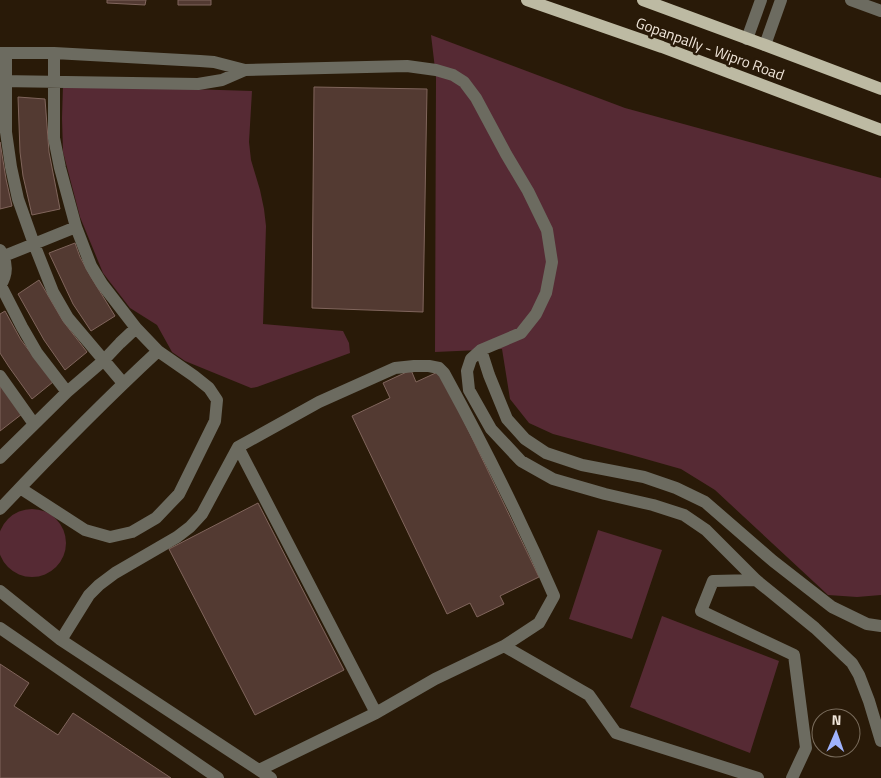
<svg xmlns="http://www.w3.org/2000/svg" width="881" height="778" font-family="'Titillium Web',sans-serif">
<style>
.green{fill:#562a34}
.building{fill:#533a32;stroke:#80655c}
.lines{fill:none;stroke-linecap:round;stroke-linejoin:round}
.minor{stroke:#6c6b60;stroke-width:12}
.major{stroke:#bdbaa3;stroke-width:12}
.labels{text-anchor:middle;stroke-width:5;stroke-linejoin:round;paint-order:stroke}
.street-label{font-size:15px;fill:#f0e6da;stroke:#291a08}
</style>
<rect width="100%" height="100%" fill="#291a08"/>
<path class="green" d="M431,35l194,73 256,70v417l-24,2 -29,-2 -113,-105 -34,-21 -53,-15 -75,-20 -24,-11 -19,-24 -8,-50 -67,3 1,-275z
M63,85l189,6 -3,51 2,18 9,30 4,19 2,17 -3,98 80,7 6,12 1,10 -93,34 -6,1 -66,-27 -13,-9 -15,-27 -27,-17 -27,-35 -23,-56 -17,-65 -1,-34z
M-2 543a34 34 0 1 1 68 0a34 34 0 1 1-68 0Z
M598,530l64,20 -30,89 -63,-20z
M662,616l117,45 -29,92 -120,-46z"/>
<path class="building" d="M107,0h39l-1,5 -38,-2z
M178,0h33v5h-33z
M314,87l113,2 -4,223 -111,-4z
M18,97l27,2 4,53 11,57 -28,6 -9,-39 -3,-24z
M0,142l6,37 6,27 -12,3z
M75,243l5,14 11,20 24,39 -24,15 -18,-27 -24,-51z
M39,280l24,41 24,31 -22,18 -21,-30 -26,-46z
M5,311l16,29 32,42 -21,17 -23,-32 -9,-14v-39z
M411,370l5,12 24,-11 99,206 -39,19 4,8 -27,13 -7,-14 -23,11 -95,-198 38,-18 -7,-15z
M0,384l22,30 -22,17z
M258,503l86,167 -89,45 -86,-166z
M0,664l29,19 -15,23 44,29 15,-22 98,65h-171z"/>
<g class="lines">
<path class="minor" d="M851,0l30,11
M747,39l14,-39
M765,45l16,-45
M0,53h54l146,8 14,1 31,8 162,-4 29,4 17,5 11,7 12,16 30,56 22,37 19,39 5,32 -6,31 -10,21 -15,19 -40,17 -10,9 -4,12 2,19 22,39 30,32 32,18 52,15 48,11 31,10 22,15 50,50 59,48 37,35 7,12 10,26 12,40
M6,53v79l5,35 7,32 16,45 19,48 15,26 55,65
M0,81l198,3 24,-4 23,-10
M0,250c8,13 8,24 0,36
M4,256l72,-29
M1,286l21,41 15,26 30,39
M481,350l8,25 18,44 18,20 21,14 36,12 62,12 32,11 29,14 68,59 59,46 35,17 14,2
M0,376l34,48
M0,458l67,-66 36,-31 17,-18 16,-15
M20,488l65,42 25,7 22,-5 24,-14 23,-24 36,-73 2,-21 -8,-12 -15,-12 -36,-25 -22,-23 -34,-44 -11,-18 -15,-39 -16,-59 -6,-30v-85
M0,509c51,-54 103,-107 158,-158
M756,580l-43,1 -12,30 93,44 12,93 -14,30
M0,591l61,49 210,138
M0,628l218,150
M61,640l28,-45 10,-10 16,-12 62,-36 13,-10 12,-13 36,-67
M376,713l-138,-266 81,-45 76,-34 19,-2h15l10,2 5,5c40,73 77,147 110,223l-15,27 -35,23
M259,770l117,-57 59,-34 69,-33 85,49 27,38 142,45"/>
<path class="major" d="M527,0l135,47 219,83
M643,0l122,45 116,44"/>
</g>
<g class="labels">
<g class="street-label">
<text transform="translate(710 49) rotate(20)" y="5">Gopanpally - Wipro Road</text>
</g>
</g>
<g transform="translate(836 733) rotate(2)"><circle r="24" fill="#291a08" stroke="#796c5c"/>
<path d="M0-4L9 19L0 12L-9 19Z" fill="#9fb3fd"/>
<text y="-8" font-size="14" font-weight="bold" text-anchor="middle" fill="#f0e6da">N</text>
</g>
</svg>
